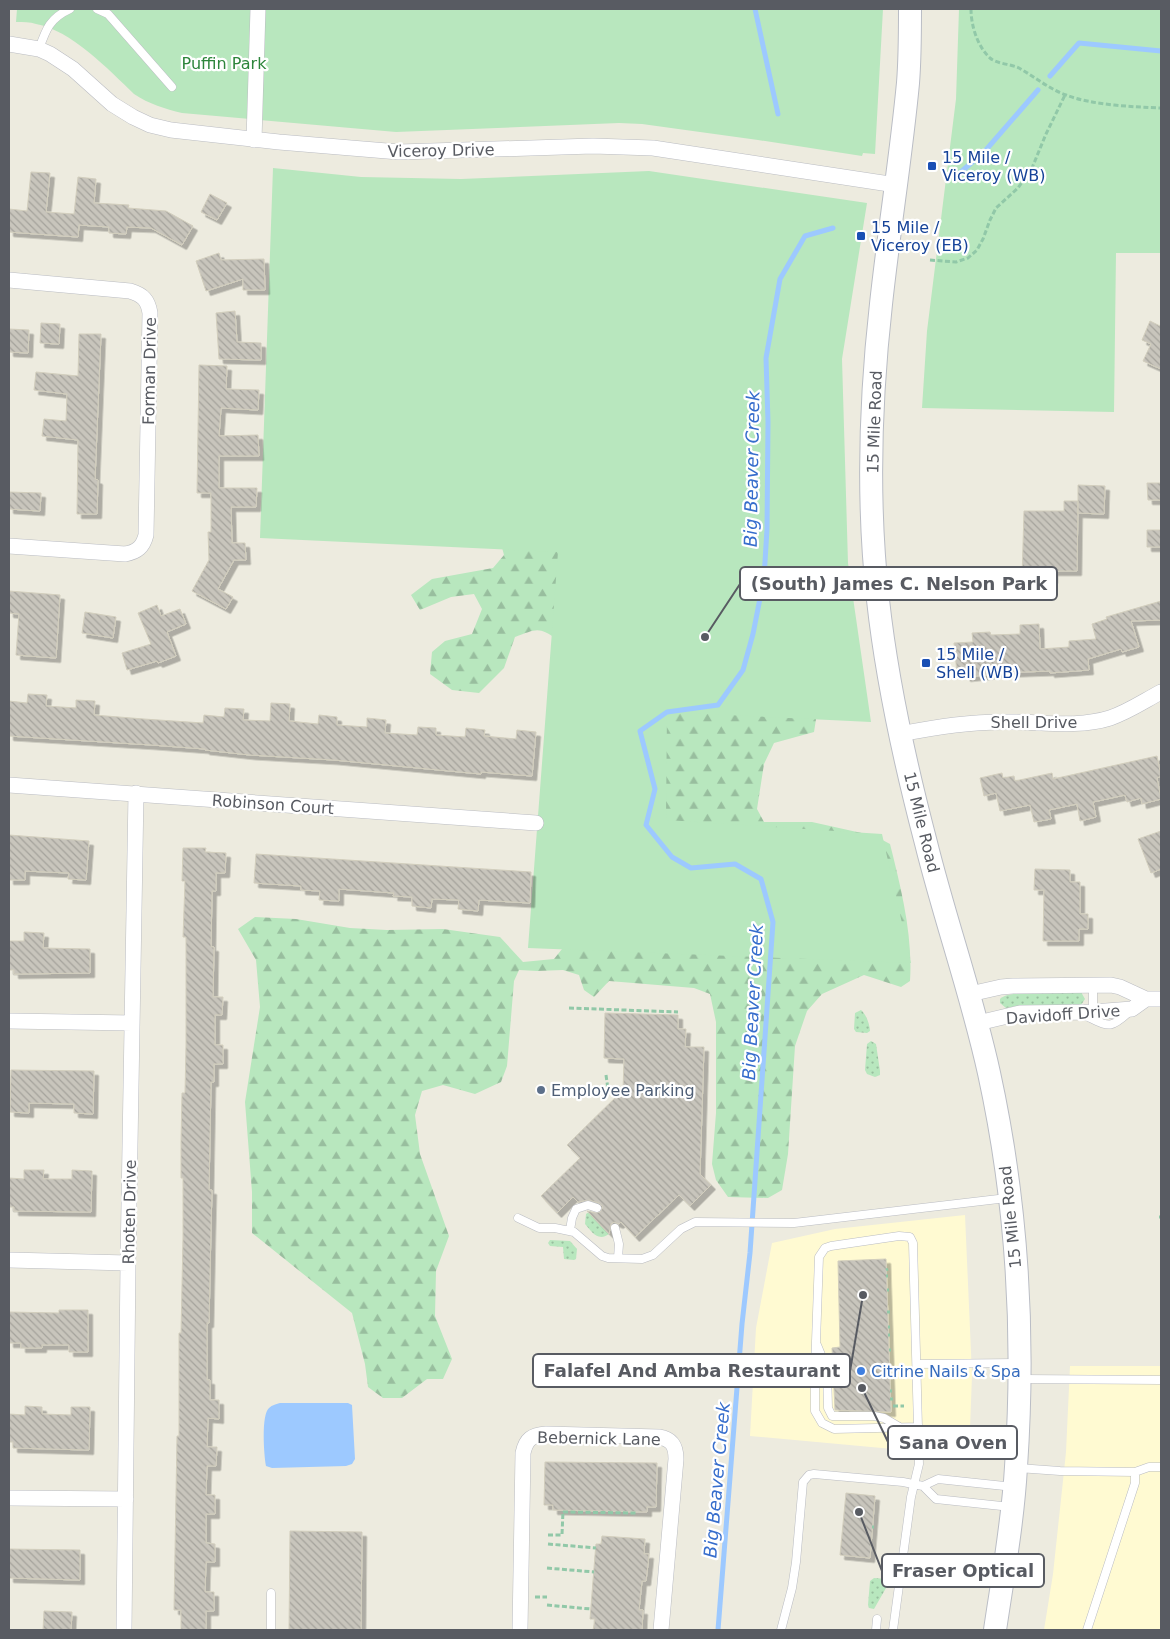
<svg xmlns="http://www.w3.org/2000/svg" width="1170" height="1639" font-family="'DejaVu Sans',sans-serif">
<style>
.commercial{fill:#fffad2}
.grass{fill:url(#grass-dots)}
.forest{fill:url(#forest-firs)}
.park{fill:#b8e7be}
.water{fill:#9dc9ff}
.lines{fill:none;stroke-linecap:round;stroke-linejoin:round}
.stream{stroke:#9dc9ff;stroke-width:5}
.building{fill:url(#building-back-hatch);stroke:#d2cebd;filter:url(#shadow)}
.service-casing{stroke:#babcc2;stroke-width:9}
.minor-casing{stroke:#babcc2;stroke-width:16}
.secondary-casing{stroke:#babdc5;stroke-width:24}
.path{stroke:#91c8a8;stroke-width:3;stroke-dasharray:5 2.5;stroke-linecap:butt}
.service{stroke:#fff;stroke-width:8}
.minor{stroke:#fff;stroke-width:15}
.secondary{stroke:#fff;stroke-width:22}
.transit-dot{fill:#1a4fb4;stroke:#fff;stroke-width:2}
.service-dot{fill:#5c6f8a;stroke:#fff;stroke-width:2}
.shop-dot{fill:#3f7fe0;stroke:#fff;stroke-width:2}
.labels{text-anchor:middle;stroke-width:4.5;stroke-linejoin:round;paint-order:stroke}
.park-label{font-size:16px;fill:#2d853b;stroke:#fff}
.street-label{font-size:16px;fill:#585b62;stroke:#fff}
.transit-label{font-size:16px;fill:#164399;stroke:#fff;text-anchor:start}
.service-label{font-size:16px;fill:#4e5e75;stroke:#fff;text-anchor:start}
.shop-label{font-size:16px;fill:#366cbe;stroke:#fff;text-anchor:start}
.water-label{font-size:18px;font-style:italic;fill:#366dcc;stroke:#fff}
.leader{fill:none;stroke:#585b62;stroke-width:2}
.callout-dot{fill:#585b62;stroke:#fff;stroke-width:2}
.callout{fill:#fff;stroke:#585b62;stroke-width:2}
.callout-label{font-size:18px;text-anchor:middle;font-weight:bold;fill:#585b62}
</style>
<defs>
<pattern id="grass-dots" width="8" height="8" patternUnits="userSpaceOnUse" patternTransform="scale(1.25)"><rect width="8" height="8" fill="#b8e7be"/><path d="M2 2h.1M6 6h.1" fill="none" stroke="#98be9e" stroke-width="1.8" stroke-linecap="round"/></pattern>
<pattern id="forest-firs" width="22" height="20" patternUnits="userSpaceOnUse" patternTransform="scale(1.25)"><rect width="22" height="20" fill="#b8e7be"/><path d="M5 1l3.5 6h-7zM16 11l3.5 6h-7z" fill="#98be9e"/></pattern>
<pattern id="building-back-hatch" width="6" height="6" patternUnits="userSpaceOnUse" patternTransform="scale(1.25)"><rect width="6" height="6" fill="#c8c5bc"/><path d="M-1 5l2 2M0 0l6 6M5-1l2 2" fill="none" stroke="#a5a39c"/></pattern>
<filter id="shadow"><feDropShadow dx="4.5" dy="4.5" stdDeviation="0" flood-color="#0004"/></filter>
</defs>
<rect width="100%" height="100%" fill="#edebdf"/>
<path class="commercial" d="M965,1215l7,160 -3,81 -219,-20 6,-108 16,-85 63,-14z
M1070,1366h91v264h-117l9,-56 9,-84 4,-38z"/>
<path class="grass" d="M1081,992l4,7 -4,6h-56l-19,3 -6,-5v-4c10,-10 65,-6 81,-7z
M861,1010c5,4 9,15 9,21l-3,2 -11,-1 -2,-3 1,-16z
M871,1041l5,3 4,27v4l-5,2 -8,-3 -2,-4 2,-26z
M590,1211l3,2 -2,2 18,19c-11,8 -17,-2 -24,-10l1,-10z
M550,1240l20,1 7,8 -1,10 -2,1 -10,-1 -1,-12 -13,-1 -2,-3z
M874,1578l14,1 2,2 -16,28 -5,-1 -1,-3 2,-24z"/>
<path class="forest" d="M377,421l440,292 -3,19 -40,11 -10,21 -7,45 7,13h48l63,14 15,8c11,44 23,91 20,137l-9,6 -37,-12 -42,19 -15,17 -12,35 -7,108 -6,36 -14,8 -40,-1 -12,-17 -4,-16 4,-51v-91l-6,-28 -16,-6 -85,-7 -15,16 -10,-7 -5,-15 -16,-5 -26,1 -18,-1 -5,11 -7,85 -6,16 -26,12 -32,-9 -21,6 -7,24 5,39 29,82 -13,35 -1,45 17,43 -9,20h-16l-25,19h-19l-15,-11 -3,-23 -13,-51 -100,-80v-41l-7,-90 15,-95 -4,-47 -18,-31 17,-12 41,2 54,9 37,2 56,-1 57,8 23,25 31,-3 16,-20 -12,-299c-20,-14 -21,-11 -43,-3l-11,31 -25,25 -27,-3 -22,-16 2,-22 13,-11 27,-7 10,-25 -8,-15 -23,3 -31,13 -9,-15 21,-16 61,-11 11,-13 -4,-15z"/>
<path class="park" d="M17,9h866l-8,145 -12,-1 -1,3 -104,-16 -116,-16 -23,-1 -223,9 -214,-19c-17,-4 -33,-9 -48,-19 -25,-24 -63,-64 -98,-70 -6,-2 -13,-2 -20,-2z
M959,9h202v244h-45l-2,159 -192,-4 5,-77 29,-232z
M273,168l88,9 100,2 188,-8 218,32 -25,156 6,204 23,159 -204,-10 -1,108 216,14 29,129 -383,-15 30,-396 -298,-14z"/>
<path class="water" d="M280,1403h68l4,2 3,54 -3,5 -6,2 -74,2 -6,-2c-2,-11 -5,-51 3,-58 3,-3 8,-4 11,-5z"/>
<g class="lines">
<path class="stream" d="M755,9l23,105
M1050,76l29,-33 82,8
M954,178l31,-27 53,-61
M718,1630l24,-306 8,-71 23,-331 -12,-43 -26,-15 -44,4 -19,-11 -26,-32 9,-36 -15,-58 27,-19 51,-7 25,-35 10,-36 11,-56 3,-49 1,-107 -2,-64 14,-79 25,-43 28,-8"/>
</g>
<path class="building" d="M31,172l19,1 -4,39 28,2 4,-37 18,2 -2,24 35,2 -1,3 38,3 27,15 -11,19 -31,-17 -24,-1 -1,7 -17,-1v-6l-30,-2 -1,12 -69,-5v-23l18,2z
M210,194l17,9 -10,17 -16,-8z
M219,253l2,7 43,-1 1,31h-22v-11l-37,12 -10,-30z
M235,311l2,31 24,1v17l-42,-1 -3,-46z
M1150,321l10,5 1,-4v47l-18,-8 8,-17 -9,-4z
M41,323l19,1 -1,20 -19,-1z
M9,329l20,1 -1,23 -19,-1z
M79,334h22l-6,145 3,1 -1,34h-20l1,-74 -36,-4 2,-17 22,2 1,-27 -33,-4 2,-18 42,4z
M199,365l28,1 -1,23 33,1 -1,20 -37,-2 -2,28 39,-1 1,21h-40v32h38l-1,19h-25l1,36h13l1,17h-12l-16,29 15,8 -7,12 -34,-18 17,-31 -1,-28h3v-39h-14z
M1147,483h14v17h-13z
M1078,485l27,1 -1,28 -26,-1z
M9,492l32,1 -1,18 -31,-2z
M1064,501h14l-1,70h-24v8l-31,-1 2,-67h40z
M1147,530h14v17h-14z
M9,591l51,4 -4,63 -40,-3 3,-41 -10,-1z
M1161,601v19l-30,1 8,26 -17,5 -1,-3 -33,10 1,11 -39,3v-2l-56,2v1l-28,3 -1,-4h-8l-3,-30 19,-1 -1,-9 18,-1 1,3 29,-1v-9l19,-1 1,25 29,-2v-6l27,-2 -4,-15 15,-5 -1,-2z
M157,605l4,11 19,-7 6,15 -19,8 9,24 -18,7 -1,-2 -30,9 -5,-17 29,-9 -13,-31z
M85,612l31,5 -3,21 -31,-5z
M28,694l19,1 -1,11 30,2v-8l19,1 -1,14 50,4 59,4 1,-8 20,2 1,-9 19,1 -1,11 27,1 1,-18 19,1 -1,17 29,3 1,-9 18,2v8l30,2v-9l19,2 -1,13 32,2 1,-8 18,1v7l29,2 1,-9 19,2 -1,6 32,3 1,-9 19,2 -4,44 -51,-4v2l-147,-14 -84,-5 -45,-5v-1l-53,-4 -143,-9v-35l18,2z
M1157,756l4,20 -4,2 4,21 -19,5 -1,-6 -14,4 -2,-7 -32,7 3,15 -16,4 -3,-17 -28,6 2,9 -17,3 -4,-17 -30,6 -4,-18 -12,3 -4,-18 22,-5 1,5 11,-2 1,5 37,-8 1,6z
M1161,831v38l-10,4 -13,-34z
M9,835l80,6 -3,39 -18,-1 1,-6 -44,-2v9h-16z
M183,848h23l-1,4 21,1 -1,20h-9v18h-4l-1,56h3l-1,50h10l-1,18h-7v30h8v19h-9v18h-3l-2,108h3l-1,37 -2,96h-2v57h3v20h9v19l-11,-1 -1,29h10l-1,19h-9l-1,29h9v19h-9v29l9,1v18h-9l-1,30h9v19h-8v19h-25v-20h-7l3,-174h2v-103h2l2,-96v-59h-2v-37l1,-48h3l1,-48v-108h-3l2,-56h-3z
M256,854l275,18 -1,31 -51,-3 -1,11 -20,-2 1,-9 -27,-1 -1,9 -19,-2v-9l-19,-1 1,-3 -55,-4v12l-20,-1 1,-9 -19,-1v-4l-47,-3z
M1035,869l35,1v12h10v32h8v15h-9v12h-36l1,-51h-10z
M24,932l20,1 -1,15 47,1v24l-76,1v-4h-5v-29h15z
M605,1013l73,2v14h8l-1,18h19l-4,127 11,11 -21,21 -11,-11 -44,42 -14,-15 -2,2 -5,-2 -3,2 -2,10 -22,-23 9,2 4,-1 3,-5 -4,-4 -10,-3 -11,2 -5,-5 -16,16 -16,-17 39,-38 -13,-13 56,-55 1,-31 -20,-1z
M11,1070l83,1 -1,43 -19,-1v-9l-45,-1v10l-19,-1z
M24,1170h20l-1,9h29v-9l20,1 -1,41 -77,-1v-4h-5v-29l15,1z
M886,1259l5,153 -56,-2 -3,-62 8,-1 -2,-86z
M59,1310h29v42h-19v-7h-27v3h-21v-5h-12v-31l50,1z
M25,1406l17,1v7l29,1v-8h19l-1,43 -76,-2v-6h-4v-28l16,1z
M545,1462l112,1 -1,44h-9v5l-94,-2v-5h-9z
M846,1493l29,3 -5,62 -30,-3z
M290,1531l72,1 -1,98h-72z
M602,1536l43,3 -1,15h5l-1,10 -2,17h-4l-3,29h4l-1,20h-49l2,-11h-5l5,-64 1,-11h5z
M9,1549l71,1v30l-71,-2z
M44,1611l28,1 -1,18h-28z"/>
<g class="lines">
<defs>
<path id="service" d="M97,9l11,5 64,73
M39,49c7,-20 11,-31 31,-40
M1093,986v26
M1084,1015c24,11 25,16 46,-4
M518,1218l21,10h16l19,4 28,24 6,2 34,1 11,-4 28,-26 14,-7 99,1 213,-25
M615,1228l4,16 -1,14
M570,1230l2,-12 4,-9 12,-4 9,3
M817,1345l10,24 1,39 4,8h42l10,2 17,10
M917,1364l100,-1
M1021,1379l140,1
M1018,1468l42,3 75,1 14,-5h12
M923,1486l15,-7 76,8
M271,1630v-37
M781,1630l11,-42 4,-26 7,-80 6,-7 5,-1 89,8 20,4 13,13 75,8
M876,1630l1,-11
M893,1630l18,-133 8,-33 -6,-221 -3,-6 -11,-1 -68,10 -6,2 -6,9 -4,113v41l7,12 12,6 85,-2
M1087,1630l48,-147v-11"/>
<path id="minor" d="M9,44l30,5 11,5 23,15 39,35 21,13 17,8 21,5 108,12 120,10 194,-6 60,2 243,37
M254,140l4,-131
M9,280l121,11c13,4 18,9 20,22l-4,222c-3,12 -9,17 -21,19l-116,-8
M900,734c37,-7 73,-13 111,-12 32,0 67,6 99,-4 18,-6 34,-17 51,-26
M9,785l527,38
M970,994l31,-7 12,-1 98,-1 9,2 26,12h15
M9,1021l123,2
M978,1023l42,-10 73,-1 39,-3 14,-10
M9,1260l119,3
M9,1498l117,1
M124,1630l4,-367 8,-470
M520,1630l3,-177c3,-14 9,-18 23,-19l113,3c13,2 17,9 17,22l-15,171"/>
<path id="secondary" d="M910,9c0,24 0,49 -2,74 -7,74 -19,147 -27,221 -11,98 -14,198 -3,296 9,82 27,163 48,243 19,77 46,152 63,230 28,128 36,263 27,394 -3,54 -13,109 -21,163"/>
</defs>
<use href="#service" class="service-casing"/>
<use href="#minor" class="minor-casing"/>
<use href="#secondary" class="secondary-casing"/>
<path class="path" d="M971,9c0,16 6,37 19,49 7,6 21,6 29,10 16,9 30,21 47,27 25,10 68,12 95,13
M930,260l26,2 12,-4 9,-8 6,-11 7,-19 6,-12 22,-20 14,-20 14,-34 19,-39
M569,1008l109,4
M606,1075l2,14
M567,1089l56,1
M613,1090l2,7
M1160,1140h1
M1159,1217h2
M886,1270l2,-1
M886,1276h2
M887,1290h2
M1160,1292h1
M887,1312h3
M888,1327h2
M888,1335h2
M889,1350h2
M889,1375h3
M890,1391h2
M890,1399h3
M893,1406h11
M563,1512l74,1v-1
M872,1527h2
M548,1535h14l1,-24
M548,1544l48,4
M547,1568l47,4
M535,1597h12
M547,1605l44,4"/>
<use href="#service" class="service"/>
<use href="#minor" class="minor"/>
<use href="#secondary" class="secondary"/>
</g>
<g class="transit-dot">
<rect x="927" y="161" width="10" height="10" rx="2.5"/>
<rect x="856" y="231" width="10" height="10" rx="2.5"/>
<rect x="921" y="658" width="10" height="10" rx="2.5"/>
</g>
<circle class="service-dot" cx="541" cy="1090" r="5"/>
<circle class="shop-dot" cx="861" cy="1371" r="5"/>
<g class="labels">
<g class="park-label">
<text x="224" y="69">Puffin Park</text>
</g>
<g class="street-label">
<text transform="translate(441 150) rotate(-1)" y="6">Viceroy Drive</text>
<text transform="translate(149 371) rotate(-89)" y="6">Forman Drive</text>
<text transform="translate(874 422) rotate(-88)" y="6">15 Mile Road</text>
<text x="1034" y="728">Shell Drive</text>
<text transform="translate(273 804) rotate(4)" y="6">Robinson Court</text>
<text transform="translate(922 822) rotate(76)" y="6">15 Mile Road</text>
<text transform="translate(1063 1014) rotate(-4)" y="6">Davidoff Drive</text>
<text transform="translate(129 1212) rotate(-89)" y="6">Rhoten Drive</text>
<text transform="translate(1010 1217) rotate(-96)" y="6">15 Mile Road</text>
<text transform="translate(599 1438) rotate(1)" y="6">Bebernick Lane</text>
</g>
<g class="transit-label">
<text x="942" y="163">15 Mile /<tspan x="942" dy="18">Viceroy (WB)</tspan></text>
<text x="871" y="233">15 Mile /<tspan x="871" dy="18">Viceroy (EB)</tspan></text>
<text x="936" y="660">15 Mile /<tspan x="936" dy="18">Shell (WB)</tspan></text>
</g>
<g class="service-label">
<text x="551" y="1096">Employee Parking</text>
</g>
<g class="shop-label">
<text x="871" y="1377">Citrine Nails &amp; Spa</text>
</g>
<g class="water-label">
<text transform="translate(752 469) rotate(-89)" y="6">Big Beaver Creek</text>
<text transform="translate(753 1002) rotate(-87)" y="6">Big Beaver Creek</text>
<text transform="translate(717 1480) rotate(-85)" y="6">Big Beaver Creek</text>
</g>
</g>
<path class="leader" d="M705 637L740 584M863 1295L850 1371M862 1388L888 1442M859 1512L882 1571"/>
<g class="callout-dot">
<circle cx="705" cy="637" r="5"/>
<circle cx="863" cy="1295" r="5"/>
<circle cx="862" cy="1388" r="5"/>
<circle cx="859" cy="1512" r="5"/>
</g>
<g class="callout">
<rect x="740" y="567" width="317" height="33" rx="5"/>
<rect x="533" y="1354" width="317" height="33" rx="5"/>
<rect x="888" y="1426" width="129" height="33" rx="5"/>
<rect x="882" y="1554" width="162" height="33" rx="5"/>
</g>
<g class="callout-label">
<text x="899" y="590">(South) James C. Nelson Park</text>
<text x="692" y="1377">Falafel And Amba Restaurant</text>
<text x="953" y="1449">Sana Oven</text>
<text x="963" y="1577">Fraser Optical</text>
</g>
<rect width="1170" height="1639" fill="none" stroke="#585b62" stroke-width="20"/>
</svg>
